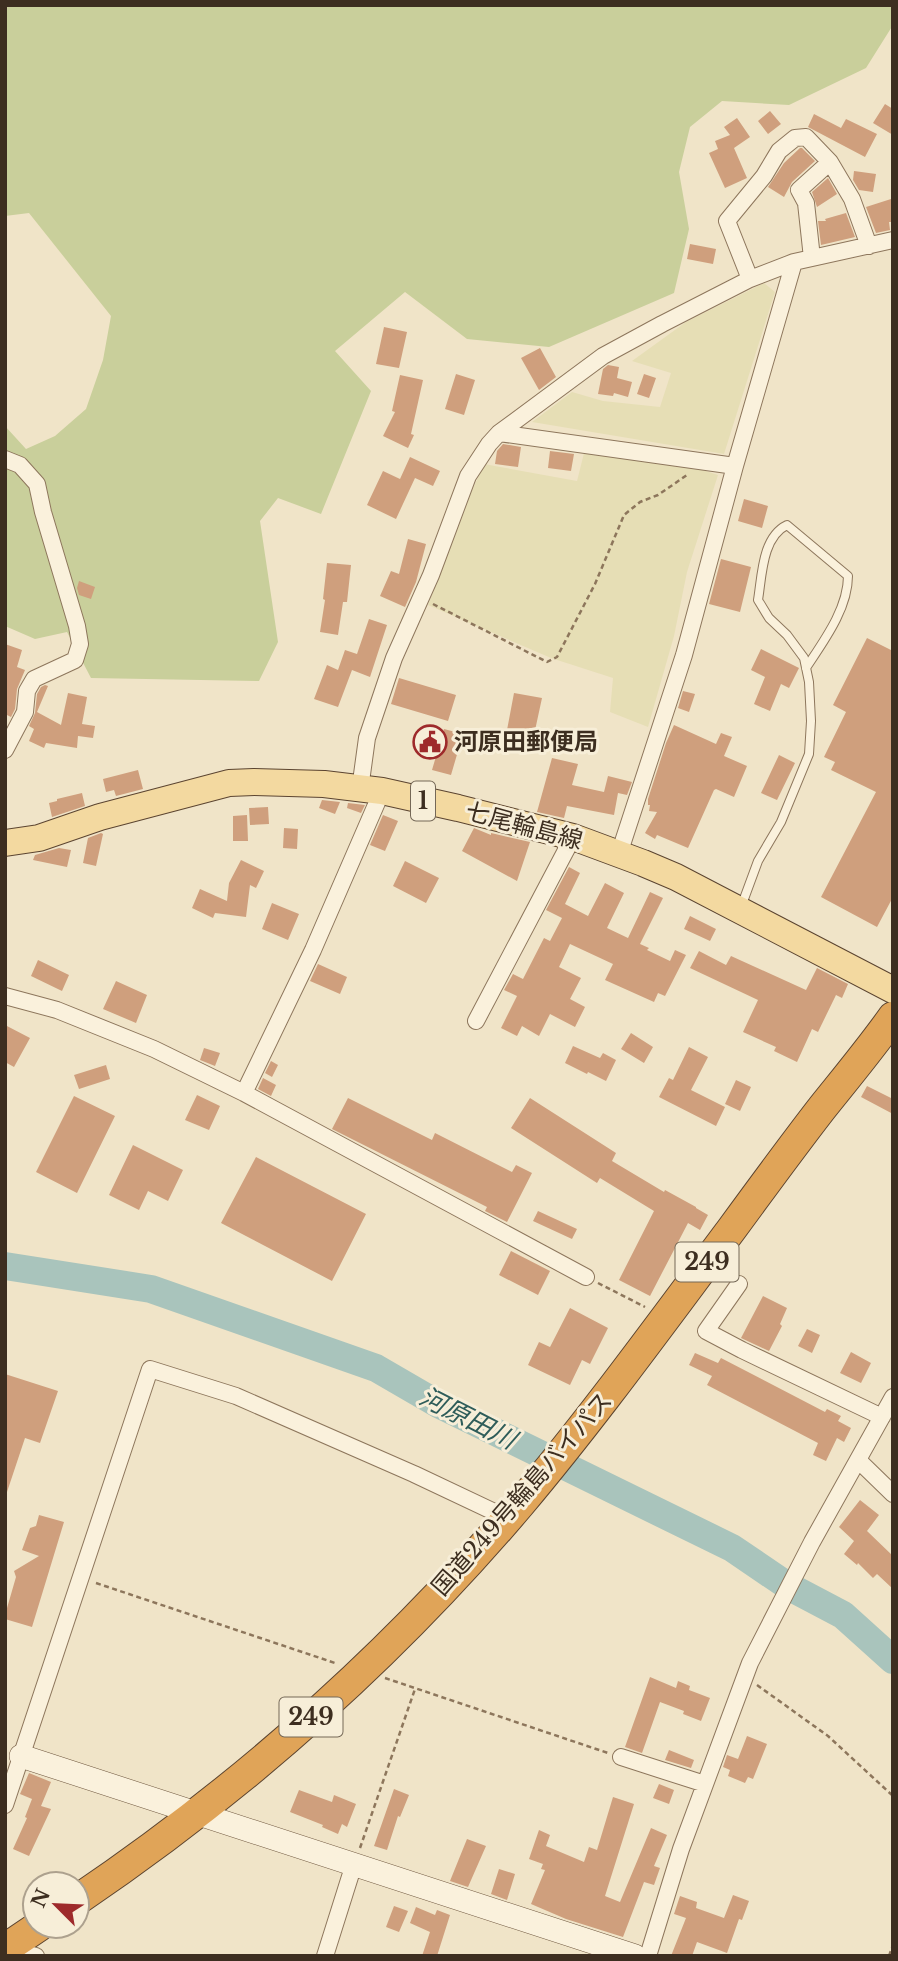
<svg xmlns="http://www.w3.org/2000/svg" width="898" height="1961" font-family="'Libre Baskerville','Noto Sans JP',serif">
<style>
.farmland{fill:#e6deb5}
.green{fill:#c9cf9b}
.lines{fill:none;stroke-linecap:round;stroke-linejoin:round}
.river{stroke:#a9c4bc;stroke-width:28}
.building{fill:#cf9f7d}
.lane-casing{stroke:#8d765c;stroke-width:10}
.street-casing{stroke:#8d765c;stroke-width:18}
.secondary-casing{stroke:#6f573f;stroke-width:24}
.primary-casing{stroke:#5b4430;stroke-width:28}
.highway-casing{stroke:#5b4430;stroke-width:32}
.path{stroke:#8d765c;stroke-width:2.5;stroke-dasharray:5 3.5;stroke-linecap:butt}
.lane{stroke:#faf1dc;stroke-width:8}
.street{stroke:#faf1dc;stroke-width:16}
.secondary{stroke:#faf1dc;stroke-width:23}
.primary{stroke:#f3d9a0;stroke-width:26}
.highway{stroke:#e0a458;stroke-width:30}
.labels{text-anchor:middle;stroke-width:6;stroke-linejoin:round;paint-order:stroke}
.shield{fill:#f7eed8;stroke:#756857;stroke-width:2}
.shield-label{font-size:23px;font-weight:bold;fill:#3d2e20}
.poi-label{font-size:24px;font-weight:bold;fill:#3d2e20;stroke:#f7eed8;text-anchor:start}
.street-label{font-size:24px;fill:#3d2e20;stroke:#f7eed8}
.water-label{font-size:26px;font-style:italic;fill:#2f5d5a;stroke:#f7eed8}
</style>
<rect width="100%" height="100%" fill="#f0e4c8"/>
<path class="farmland" d="M764,283l11,9 -51,162 -192,-32 40,-30 31,9 57,6 11,-34 -39,-12 54,-39z
M585,449l106,17 27,9 -31,97 -13,64 -26,91 -38,-15 3,-34 -62,-20 -123,-53 43,-112 13,-29 93,17z"/>
<path class="green" d="M5,5h888v20l-27,43 -77,37 -67,-4 -32,26 -11,45 10,57 -15,64 -125,54 -82,-8 -62,-47 -70,59 36,40 -50,123 -43,-16 -18,23 18,121 -19,39 -168,-3 -24,-46 -32,7 -30,-13v-200l21,23 29,-13 31,-27 17,-49 8,-44 -82,-103 -24,3z"/>
<g class="lines">
<path class="river" d="M5,1266l146,23 225,79 62,36 294,144 56,38 55,29 50,45"/>
</g>
<path class="building" d="M885,104l8,5v26l-20,-12z
M770,111l11,13 -13,10 -10,-13z
M814,114l27,14 5,-9 31,15 -12,23 -57,-30z
M737,118l13,19 -16,11 13,30 -22,10 -16,-35 9,-4 -3,-8 15,-6 -6,-8z
M800,148h2l13,13 -23,21 -8,15 -16,-10 16,-24z
M854,171l22,3 -3,18 -14,-2 -6,-10z
M828,178l9,16 -20,13 -5,-15z
M891,199l2,23h-4l1,8 -14,3 -10,-26z
M846,213l9,24 -34,8 -3,-24h8l-1,-2z
M690,244l26,5 -3,15 -26,-5z
M384,327l23,5 -8,36 -23,-4z
M540,348l16,29 -17,13 -18,-32z
M608,365l11,2 -2,11 15,4 -4,15 -14,-4 -1,3 -15,-2 5,-25z
M456,374l19,6 -11,35 -19,-6z
M644,374l12,4 -7,20 -12,-4z
M400,375l23,5 -12,54 3,1 -6,13 -25,-12 12,-24 -3,-1z
M503,444l18,3 -3,20 -23,-3 2,-13z
M550,451l24,3 -3,17 -23,-3z
M410,457l30,14 -7,15 -18,-8 -19,41 -29,-14 16,-34 17,8z
M744,499l24,7 -6,22 -24,-7z
M408,539l18,5 -10,38 -11,25 -25,-11 11,-25 8,3z
M721,559l30,8 -11,45 -31,-8z
M327,563l24,2 -4,37h-4l-5,33 -18,-3 5,-32 -2,-1z
M79,581l16,6 -4,12 -12,-4 -2,-7z
M369,619l18,6 -17,52 -18,-7 -14,37 -24,-8 13,-34 11,5 7,-20 12,4z
M867,638l26,13v246l-16,30 -56,-30 55,-105 -45,-22 4,-8 -11,-5 22,-45 -13,-7z
M5,644l17,6 -5,17 8,3 -8,19 -2,20 -4,8 -6,-3z
M761,649l38,19 -10,20 -8,-4 -11,27 -16,-7 11,-27 -14,-7z
M399,678l57,17 -8,26 -57,-17z
M45,685l3,1 -11,26 24,13 7,-32 19,4 -5,27 13,2 -2,12 -15,-2 -1,12 -31,-5 -2,5 -15,-7 5,-12 -5,-3 6,-13 2,-19 4,-7z
M683,691l12,3 -6,18 -11,-4z
M514,693l28,5 -8,37 -27,-5z
M674,725l42,19 5,-11 11,4 -8,19 23,10 -13,31 -18,-8 -2,1 -26,58 -31,-13 -2,4 -10,-6 12,-21 -8,-1 1,-6h-2v-6l18,-56z
M444,729l19,5 -12,41 -19,-5z
M779,755l16,8 -18,37 -16,-7z
M552,758l26,6 -6,21 32,7 4,-16 24,6 -5,13 -9,-2 -4,22 -47,-9 -3,12 -27,-6z
M138,770l5,19 -27,7 -2,-6 -8,2 -3,-13z
M82,793l3,13 -33,11 -3,-14 8,-2v-2z
M322,800l18,2 -5,12 -16,-6z
M348,803l17,2 -4,8 -14,-5z
M268,807l1,17 -19,1 -1,-17z
M247,815l1,26h-15v-25z
M383,815l15,6 -13,30 -15,-6z
M284,828l14,1 -1,20 -14,-1z
M474,828l17,7v-2l39,9 -13,39 -55,-30z
M101,833l2,1 -7,32 -13,-3 5,-25z
M59,848l12,2 -4,17 -34,-7 2,-5z
M241,860l23,11 -8,17 -6,-3 -4,32 -31,-4 -2,5 -21,-10 8,-19 27,12 2,-18z
M405,861l34,17 -13,25 -33,-17z
M569,867l11,6 -15,31 23,12 17,-33 19,10 -17,35 21,10 22,-46 13,6 -23,46 9,4 -2,2 23,11 5,-11 11,5 -21,41 -7,-3 -4,9 -49,-22 8,-16 -43,-20 -11,23 22,11 -11,21 15,8 -10,20 -25,-13 -11,22 -17,-10 -5,10 -16,-8 16,-32 -13,-6 9,-16 10,5 21,-41 6,3 12,-23 -16,-8z
M272,903l27,11 -11,26 -26,-11z
M690,916l26,13 -6,12 -26,-12z
M699,951l27,14 5,-9 75,34 11,-22 31,16 -6,14 -6,-3 -18,37 -6,-3 -15,33 -23,-11 2,-4 -33,-15 15,-32 -68,-32z
M38,960l31,15 -7,16 -31,-15z
M318,964l29,13 -7,17 -30,-13z
M116,981l31,14 -11,28 -33,-14z
M5,1025l25,13 -16,29 -9,-5z
M631,1033l22,14 -9,16 -23,-14z
M573,1046l27,12 3,-5 13,7 -10,21 -18,-9 -1,2 -22,-11z
M689,1047l19,10 -17,33 34,17 -9,19 -57,-29 10,-19 4,2z
M204,1048l16,5 -5,13 -15,-6z
M271,1061l7,4 -6,12 -7,-4z
M106,1065l4,14 -31,10 -5,-14z
M263,1078l13,7 -5,11 -13,-7z
M736,1080l15,7 -11,24 -15,-7z
M867,1086l26,13v15l-32,-17z
M197,1095l23,11 -11,24 -24,-10z
M74,1096l41,20 -38,77 -41,-21z
M348,1098l84,42 3,-7 77,39 4,-7 16,8 -25,49 -22,-11 2,-4 -155,-78z
M530,1098l86,55 -4,8 52,31 1,-2 31,17v1l12,7 -8,15 -12,-7 -38,73 -31,-16 35,-69 -54,-33 -3,5 -86,-55z
M133,1145l50,25 -15,31 -20,-10 -9,19 -30,-15z
M256,1157l110,57 -34,67 -111,-58z
M538,1211l39,18 -5,10 -39,-18z
M511,1251l39,20 -12,24 -39,-20z
M763,1296l24,12 -7,16 2,2 -13,25 -28,-13z
M570,1308l38,20 -18,36 -8,-4 -12,25 -42,-20 11,-23 11,5z
M807,1329l13,6 -8,18 -14,-7z
M851,1352l20,11 -10,20 -21,-10z
M695,1353l23,10 3,-5 104,54 2,-3 14,7 -3,5 13,7 -7,14 -7,-4 -11,23 -13,-6 5,-12 -111,-58 5,-9 -23,-11z
M5,1374l53,17 -18,52 -15,-5 -18,54h-2z
M860,1500l19,15 -12,16 26,25v33l-16,-15 -4,4 -15,-15 -1,2 -13,-11 10,-13 -15,-14z
M39,1515l25,7 -32,105 -27,-8v-4l11,-38 -2,-6 25,-15 -17,-6 8,-22 6,-2z
M650,1677l26,11 2,-7 12,5 -1,4 21,8 -9,23 -18,-7 1,-3 -24,-9 -18,51 -17,-6z
M747,1736l20,8 -14,35 -5,-2 -3,6 -17,-7 2,-6 -7,-3 4,-12 11,4z
M669,1750l25,10 -3,8 -26,-8z
M29,1773l22,9 -10,24 10,3 -22,47 -16,-7 14,-31 -2,-1 7,-18 -12,-5z
M659,1784l15,6 -5,14 -16,-6z
M394,1789l15,6 -9,22 -2,-1 -11,34 -13,-4z
M299,1790l33,12 2,-7 22,9 -9,23 -5,-3 -4,10 -16,-7 1,-2 -33,-13z
M613,1797l21,7 -29,92 15,6 31,-74 16,7 -13,31 6,2 -6,17 -10,-3 -21,55 -57,-18 -35,-15 14,-34 -4,-1 2,-5 -14,-5 10,-29 11,5 -4,11 38,16 5,-15 8,3z
M467,1839l19,7 -18,41 -18,-6z
M499,1869l16,5 -8,26 -16,-6z
M733,1895l16,6 -7,19 -3,-1 -12,34 -30,-11 -5,14h-21l15,-38 -12,-4 6,-18 17,6 -1,6 28,10z
M394,1906l14,5 -9,21 -13,-5z
M416,1907l19,8 2,-5 13,5 -13,41h-15l8,-24 -20,-9z"/>
<g class="lines">
<defs>
<path id="lane" d="M741,907l17,-46 23,-39 28,-68 2,-33 -2,-39 -5,-24 -17,-23 -18,-17 -11,-18c4,-24 4,-63 29,-75l61,51c0,33 -25,66 -42,92"/>
<path id="street" d="M812,258l-6,-55 -7,-13 31,-28
M750,279l-23,-58 37,-45 15,-25 16,-13 11,-1 24,25 22,37 17,47
M499,433l236,33
M5,459l15,6 17,19 6,28 34,114 3,18 -5,16 -41,19 -7,12 -2,21 -20,38
M360,789l7,-51 27,-80 37,-83 37,-99 21,-32 10,-11 104,-77 59,-32 88,-45 44,-17 99,-22
M619,854l65,-199 51,-189 59,-204
M5,996l52,14 97,39 90,44 342,184
M476,1021l97,-184
M244,1093l69,-143 69,-159
M739,1284l-33,47 36,19 140,67
M858,1460l35,34
M621,1757l84,27
M5,1805l145,-436 86,27 178,78 93,44
M8,1947l28,9
M325,1956l29,-92
M648,1956l33,-107 69,-186 62,-121 81,-145"/>
<path id="secondary" d="M21,1756l614,200"/>
<path id="primary" d="M5,843l34,-5 61,-21 129,-34 25,-1 70,2 58,7 76,17 115,29 70,26 33,14 217,113"/>
<path id="highway" d="M77,1900c164,-111 315,-245 443,-396 74,-88 142,-182 211,-274 30,-41 60,-82 91,-122 24,-30 49,-60 71,-91
M5,1949l34,-23"/>
</defs>
<use href="#lane" class="lane-casing"/>
<use href="#street" class="street-casing"/>
<use href="#secondary" class="secondary-casing"/>
<use href="#primary" class="primary-casing"/>
<use href="#highway" class="highway-casing"/>
<path class="path" d="M433,604l114,58 10,-5 38,-73 29,-69 16,-13 18,-7 29,-20
M598,1283l47,24
M96,1583l239,80
M385,1678l223,75
M757,1685l71,51 65,60
M360,1848l55,-159
M889,1956l4,-11"/>
<use href="#lane" class="lane"/>
<use href="#street" class="street"/>
<use href="#secondary" class="secondary"/>
<use href="#primary" class="primary"/>
<use href="#highway" class="highway"/>
</g>
<defs>
<symbol id="civic-ring" viewBox="-11 -11 22 22"><circle r="9.5" fill="#f7eed8" stroke="#9e2a2b" stroke-width="1.5"/><path d="M-.6-6.5H3V-4.5H.6V-3L4-1V1h2V6H-6V1h2V-1L-.6-3ZM-1.2 2.5V6h2.4V2.5Z" fill="#9e2a2b"/></symbol>
</defs>
<g fill-rule="evenodd">
<use href="#civic-ring" x="411" y="723" width="38" height="38"/>
</g>
<g class="labels">
<g class="shield">
<rect x="411" y="781.5" width="24" height="39" rx="5"/>
<rect x="675.5" y="1242.5" width="63" height="39" rx="5"/>
<rect x="279.5" y="1697.5" width="63" height="39" rx="5"/>
</g>
<g class="shield-label">
<text x="423" y="809">1</text>
<text x="707" y="1270">249</text>
<text x="311" y="1725">249</text>
</g>
<g class="poi-label">
<text x="454" y="750">河原田郵便局</text>
</g>
<g class="street-label">
<text transform="translate(524 826) rotate(15)" y="8">七尾輪島線</text>
<text transform="translate(522 1494) rotate(-49)" y="8">国道249号輪島バイパス</text>
</g>
<g class="water-label">
<text transform="translate(468 1418) rotate(27)" y="9">河原田川</text>
</g>
</g>
<rect width="898" height="1961" fill="none" stroke="#3d2e20" stroke-width="14"/>
<g transform="translate(56 1905) rotate(294)"><circle r="33" fill="#f7eed8" stroke="#ada18e" stroke-width="2"/>
<path d="M0-5L12 26L0 18L-12 26Z" fill="#9e2a2b"/>
<text y="-10" font-size="19" font-weight="bold" text-anchor="middle" fill="#3d2e20">N</text>
</g>
</svg>
